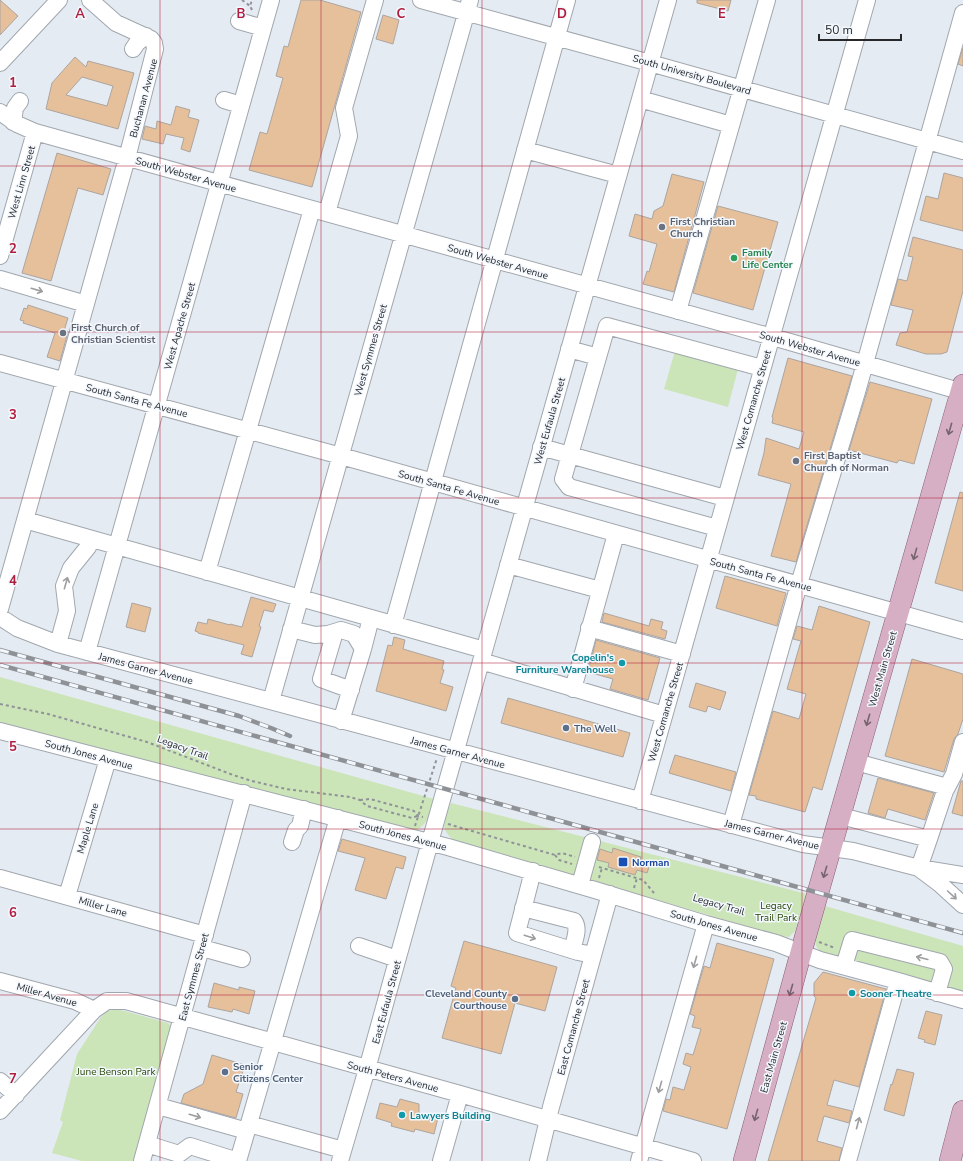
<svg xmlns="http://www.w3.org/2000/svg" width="963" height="1161" font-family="'Nunito Sans',sans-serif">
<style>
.green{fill:#cbe4b8}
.building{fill:#e6bf9b;stroke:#aca59f;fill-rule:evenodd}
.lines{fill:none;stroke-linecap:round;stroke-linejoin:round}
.minor-casing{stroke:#a1a7ae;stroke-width:18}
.major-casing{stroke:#885d75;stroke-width:22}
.path{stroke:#8f9398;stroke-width:2;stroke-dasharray:3 3;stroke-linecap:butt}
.minor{stroke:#fff;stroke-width:16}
.major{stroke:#d7afc5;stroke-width:21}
.rail-casing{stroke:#8e9297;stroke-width:4.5}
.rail{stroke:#f3f8fe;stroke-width:3;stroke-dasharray:9;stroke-linecap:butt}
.oneway{stroke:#9d9e9f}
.oneway2{stroke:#766570}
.grid{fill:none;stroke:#b11e3d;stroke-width:1;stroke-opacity:0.55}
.worship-dot{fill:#6b7280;stroke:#f3f8fe;stroke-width:1.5}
.leisure-dot{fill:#2e9e5b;stroke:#f3f8fe;stroke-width:1.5}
.culture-dot{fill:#0f9aa8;stroke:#f3f8fe;stroke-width:1.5}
.service-dot{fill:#5c6f8a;stroke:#f3f8fe;stroke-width:1.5}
.transit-dot{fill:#1a4fb4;stroke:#f3f8fe;stroke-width:1.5}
.labels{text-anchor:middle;stroke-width:3;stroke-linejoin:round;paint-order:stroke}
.street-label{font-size:10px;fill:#26282a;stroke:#f3f8fe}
.worship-label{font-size:10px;font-weight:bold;fill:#5b616d;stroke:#f3f8fe;text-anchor:start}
.leisure-label{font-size:10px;font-weight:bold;fill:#27864d;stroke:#f3f8fe;text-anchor:start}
.culture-label{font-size:10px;font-weight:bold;fill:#0d838f;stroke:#f3f8fe;text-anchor:start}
.service-label{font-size:10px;font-weight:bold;fill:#4e5e75;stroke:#f3f8fe;text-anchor:start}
.transit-label{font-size:10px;font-weight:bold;fill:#164399;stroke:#f3f8fe;text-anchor:start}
.park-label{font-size:10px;fill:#284603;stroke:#f3f8fe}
.grid-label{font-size:13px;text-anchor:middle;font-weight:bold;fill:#b11e3d;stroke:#f3f8fe;stroke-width:3;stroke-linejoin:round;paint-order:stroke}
</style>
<rect width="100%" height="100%" fill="#e5ebf2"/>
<path class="green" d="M675,351l63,18 -10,38 -64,-18z
M0,677l434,122c-5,14 -5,26 -20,32l-414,-106z
M451,803l356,91 -12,37 -6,6 -8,-1c-110,-31 -218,-65 -327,-96 -16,-11 -9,-22 -3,-37z
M825,906l138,40v46l-139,-38c-3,-2 -7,-5 -8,-9 -2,-12 5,-27 9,-39z
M117,1009l51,14 3,3 -36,135h-53l-30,-8 11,-31 -3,-2 17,-66 24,-37 7,-6z"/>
<path class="building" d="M0,0l18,16 -18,19z
M301,0h19l41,12 -49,175 -63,-17 11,-38 7,2 16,-56 -7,-2 8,-30 4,1z
M697,0h34l-3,11 -31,-8z
M383,15l16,5 -6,24 -17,-5z
M963,48v18l-5,-2z
M75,57l11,10 2,-6 46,12 -16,56 -72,-20 6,-26zM82,77l31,9 -6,20 -41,-11z
M176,106l14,4 -2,7 11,3 -9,32 -9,-3 3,-11 -18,-4 -3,10 -21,-5 3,-13 11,3 1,-8 14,4z
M57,153l54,16 -8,26 -25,-7 -27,93 -29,-8z
M944,173l19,5v53l-43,-11 6,-24 12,3z
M672,174l32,8 -30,110 -31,-8 4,-13 2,1 8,-28 -28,-8 6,-22 17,5 2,-8 9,-5z
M718,206l60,16 -25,88 -60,-17z
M913,237l50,13v41l-16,61 -6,2h-15l-30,-9 4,-12 7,-1 6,-22 -22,-5 7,-26 9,2 6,-24 -5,-1z
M28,305l40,13 -4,13 4,1 -8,29 -13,-4 8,-24 -32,-10 1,-2 -4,-1 4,-12 3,1z
M788,358l64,18 -56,186 -25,-6 20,-72 -33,-9 6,-22 2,-15 33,11 5,-17 -32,-9 1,-5 -1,-1z
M870,382l62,17 -18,65 -15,-4 -2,3 -48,-13z
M960,492l3,1v98l-28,-8z
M725,576l61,17 -9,33 -61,-18z
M251,597l25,7 -3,8 -9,-2 -5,16 2,1 -9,30 -11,-3 3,-9 -46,-12v-1l-3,-1 3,-9 9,2 1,-5 22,6v-1l12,3z
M132,603l19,5 -6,24 -19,-5z
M819,606l51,16 -48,168 -9,-3 -8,25 -49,-13v-3l-7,-1 24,-84 26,8 7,-25 -19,-5 14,-48 -8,-2 4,-13 15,4z
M604,613l45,13 2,-7 12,3 -2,7 6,2 -2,8 -63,-17z
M394,637l11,3 -2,9 41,12 -2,8 2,1 -4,13 13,4 -7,24 -70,-20 12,-46 4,1z
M596,640l64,18 -12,42 -38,-11 3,-10 -25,-7z
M912,659l51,15v45l-5,15 -4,5 -10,33 -59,-16z
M696,683l30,9 -6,18 -12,-4 -2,6 -17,-5z
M508,698l122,35 -7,24 -122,-34z
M675,755l61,17 -5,19 -62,-18z
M878,778l56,15 -9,27 -37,-11 -3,9 -17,-5z
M961,781h2v35l-11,-3z
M342,839l64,18 -3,12 -7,-2 -10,32 -31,-9 10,-32 -27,-7z
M613,848l28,9 -1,3 10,4 -3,9 -10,-3 -2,5 -27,-8 1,-4 -12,-3 3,-11 12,4z
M464,941l93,26 -12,44 -30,-8 -14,51 -59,-16 14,-50 -5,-2z
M717,943l57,16 -47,170 -64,-18 3,-12 4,1 3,-13 11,3 7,-23 -8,-3 3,-11 7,2 8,-26 -9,-2 3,-11 -5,-2 14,-48 6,2z
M823,972l63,17 -27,98 -25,-7 -7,25 25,6 -3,12 -25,-7 -7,25 25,7 -3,13h-71l48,-163 -2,-2v-13z
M214,983l25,7v-3l16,4 -6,23 -16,-5 -1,3 -24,-5z
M926,1011l16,4 -7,30 -11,-3 1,-2 -7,-2z
M212,1055l33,10 -9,27 7,2 -7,24 -55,-15 3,-9 19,-10z
M897,1069l17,4 -10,43 -20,-6 7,-26 1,1z
M400,1099l19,5v9l19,5 -4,16 -19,-5 -1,3 -23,-6 1,-3 -16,-5 4,-15 17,4z"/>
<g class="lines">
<defs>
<path id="minor" d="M421,0l229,63 313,88
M239,21l24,7
M133,49l4,-6 9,-7
M0,63l59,-63
M640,99l91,26
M224,100l17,5
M0,112l17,12 18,8 748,208 180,52
M13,122l2,-14 5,-7
M525,150l93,25
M327,213l22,-77 -5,-28 31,-108
M0,256l35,-124
M0,279l86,25
M678,311l89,-311
M569,349l29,8
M0,363l341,93 622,175
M541,447l184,51
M25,520l459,130
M717,528l-148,-41 -6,-8 44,-153 155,42
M508,565l92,25
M207,572l105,-363
M0,609l127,-451 28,-109 -1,-6 -3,-4 -35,-16 -26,-23
M0,617l17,11 41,16 745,200 50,7 66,17 44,7
M393,625l174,-625
M589,628l93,26
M291,629l24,6 13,-1 13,-4 13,4 9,15 -22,72
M335,632l-14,47 30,11
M58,644l9,-33 -3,-25 7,-18 17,-21 2,-8
M363,649l8,-31
M87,652l184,-652
M481,661l183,54
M573,689l43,-155
M271,701l199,-701
M0,731l448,116 147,43 111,34 70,19 44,17 78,21 65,19
M856,762l91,25
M640,801l227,-801
M841,816l88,23
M731,825l68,-241 58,-192 106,-379
M292,842l4,-12 4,-4 4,-17
M919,868l10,-29 16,-48 9,-17 9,-32
M920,869l20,15 23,21
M533,871l-16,62 61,19 15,3
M0,878l205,57
M580,885l12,-43
M67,896l41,-137
M523,908l51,13c6,8 0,20 -2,29
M359,946l38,13
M202,948l40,11
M844,966l8,-26 88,22 4,7 -7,24
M0,981l75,20 19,9
M0,1081l16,14
M158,1106l89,25
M0,1111l94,-101 13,-9h19l334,93 233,67
M249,1124l94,26
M147,1144l32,10 11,-8 48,15
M142,1161l102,-368
M238,1161l100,-343
M340,1161l27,-92 63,-227 238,-842
M441,1161l19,-67
M538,1161l13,-54 59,-213
M639,1161l67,-237
M848,1161l50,-180"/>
<path id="major" d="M744,1161l61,-223 158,-553
M950,1161l13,-50"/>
</defs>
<use href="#minor" class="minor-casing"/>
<use href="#major" class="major-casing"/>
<path class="path" d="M242,0l8,6
M252,10l-2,-4 2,-6
M0,704l48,10 99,28 86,33 19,6 34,8 64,8 10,3 7,6 45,12 5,-2
M360,800l10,-1 44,12 4,5 5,1
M448,824l107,31 7,-2 13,4
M415,826l22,-68
M555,855l4,5 13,4
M599,867l44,13 11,13
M599,878l3,-10
M634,888l3,-10
M819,942l16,6"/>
<use href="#minor" class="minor"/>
<use href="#major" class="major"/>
<defs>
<path id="rail" d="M0,650l239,66 32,12 19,8
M0,665l963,268"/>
</defs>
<use href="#rail" class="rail-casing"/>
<use href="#rail" class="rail"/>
</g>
<defs><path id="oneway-shaft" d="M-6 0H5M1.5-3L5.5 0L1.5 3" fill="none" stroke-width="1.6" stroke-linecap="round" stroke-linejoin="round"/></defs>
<g class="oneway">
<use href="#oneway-shaft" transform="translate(37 290) rotate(16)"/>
<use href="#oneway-shaft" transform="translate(66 583) rotate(-74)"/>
<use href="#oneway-shaft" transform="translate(952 895) rotate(42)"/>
<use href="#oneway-shaft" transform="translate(530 937) rotate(18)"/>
<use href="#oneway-shaft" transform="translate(922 958) rotate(-166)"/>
<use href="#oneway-shaft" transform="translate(695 962) rotate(106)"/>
<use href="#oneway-shaft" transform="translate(660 1087) rotate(106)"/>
<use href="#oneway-shaft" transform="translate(195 1116) rotate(16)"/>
<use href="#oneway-shaft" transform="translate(858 1123) rotate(-75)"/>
</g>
<g class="oneway2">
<use href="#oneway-shaft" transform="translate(950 429) rotate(106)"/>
<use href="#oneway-shaft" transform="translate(915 554) rotate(106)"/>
<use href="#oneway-shaft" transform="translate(868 720) rotate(106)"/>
<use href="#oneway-shaft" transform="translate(825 872) rotate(107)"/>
<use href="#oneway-shaft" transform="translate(791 990) rotate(106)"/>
<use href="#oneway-shaft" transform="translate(756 1115) rotate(106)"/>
</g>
<path class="grid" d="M160,0v1161M321,0v1161M482,0v1161M642,0v1161M802,0v1161M0,166h963M0,332h963M0,498h963M0,663h963M0,829h963M0,995h963"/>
<g class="worship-dot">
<circle cx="662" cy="227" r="4"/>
<circle cx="63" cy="333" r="4"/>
<circle cx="796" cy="461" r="4"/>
</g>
<circle class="leisure-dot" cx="734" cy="258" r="4"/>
<g class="culture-dot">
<circle cx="622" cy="663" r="4"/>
<circle cx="852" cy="993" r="4"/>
<circle cx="402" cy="1115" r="4"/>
</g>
<g class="service-dot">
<circle cx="566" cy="728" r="4"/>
<circle cx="515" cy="999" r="4"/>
<circle cx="225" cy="1072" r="4"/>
</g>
<rect class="transit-dot" x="618" y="857" width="10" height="10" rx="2"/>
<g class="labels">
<g class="street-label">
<text transform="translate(692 74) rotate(16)" y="4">South University Boulevard</text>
<text transform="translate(143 98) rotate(-75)" y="4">Buchanan Avenue</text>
<text transform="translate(186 174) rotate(16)" y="4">South Webster Avenue</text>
<text transform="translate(21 182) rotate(-74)" y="4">West Linn Street</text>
<text transform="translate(498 261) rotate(16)" y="4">South Webster Avenue</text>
<text transform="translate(179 326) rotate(-74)" y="4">West Apache Street</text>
<text transform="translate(810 348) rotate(16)" y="4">South Webster Avenue</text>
<text transform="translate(370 350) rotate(-74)" y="4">West Symmes Street</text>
<text transform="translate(137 400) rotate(15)" y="4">South Santa Fe Avenue</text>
<text transform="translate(753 400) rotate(-74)" y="4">West Comanche Street</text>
<text transform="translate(549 421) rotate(-74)" y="4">West Eufaula Street</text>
<text transform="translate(449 487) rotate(16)" y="4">South Santa Fe Avenue</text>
<text transform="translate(761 574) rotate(15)" y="4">South Santa Fe Avenue</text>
<text transform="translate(146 668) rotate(15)" y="4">James Garner Avenue</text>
<text transform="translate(882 669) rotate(-74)" y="4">West Main Street</text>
<text transform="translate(665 712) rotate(-74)" y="4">West Comanche Street</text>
<text transform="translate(183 747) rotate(20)" y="4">Legacy Trail</text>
<text transform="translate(458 752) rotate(15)" y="4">James Garner Avenue</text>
<text transform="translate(89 754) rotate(15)" y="4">South Jones Avenue</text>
<text transform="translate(87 828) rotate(-73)" y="4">Maple Lane</text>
<text transform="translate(772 834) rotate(14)" y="4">James Garner Avenue</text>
<text transform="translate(403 835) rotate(15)" y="4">South Jones Avenue</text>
<text transform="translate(719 904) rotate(16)" y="4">Legacy Trail</text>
<text transform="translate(103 906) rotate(16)" y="4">Miller Lane</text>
<text transform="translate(714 925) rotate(16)" y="4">South Jones Avenue</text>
<text transform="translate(193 977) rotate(-75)" y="4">East Symmes Street</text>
<text transform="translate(47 994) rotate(16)" y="4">Miller Avenue</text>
<text transform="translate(386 1002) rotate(-75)" y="4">East Eufaula Street</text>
<text transform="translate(573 1027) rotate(-75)" y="4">East Comanche Street</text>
<text transform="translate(773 1057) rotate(-74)" y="4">East Main Street</text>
<text transform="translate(393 1076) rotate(15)" y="4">South Peters Avenue</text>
</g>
<g class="worship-label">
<text x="670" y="225">First Christian<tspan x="670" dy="12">Church</tspan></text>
<text x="71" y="331">First Church of<tspan x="71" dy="12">Christian Scientist</tspan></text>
<text x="804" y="459">First Baptist<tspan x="804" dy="12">Church of Norman</tspan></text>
</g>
<g class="leisure-label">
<text x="742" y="256">Family<tspan x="742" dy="12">Life Center</tspan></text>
</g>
<g class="culture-label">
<text x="614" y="661" text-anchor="end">Copelin's<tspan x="614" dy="12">Furniture Warehouse</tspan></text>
<text x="860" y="997">Sooner Theatre</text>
<text x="410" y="1119">Lawyers Building</text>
</g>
<g class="service-label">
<text x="574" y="732">The Well</text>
<text x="507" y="997" text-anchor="end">Cleveland County<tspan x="507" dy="12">Courthouse</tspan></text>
<text x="233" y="1070">Senior<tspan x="233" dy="12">Citizens Center</tspan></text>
</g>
<g class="transit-label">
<text x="632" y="866">Norman</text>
</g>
<g class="park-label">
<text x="776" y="909">Legacy<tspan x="776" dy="12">Trail Park</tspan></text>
<text x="116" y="1075">June Benson Park</text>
</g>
</g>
<g class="grid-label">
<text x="80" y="18">A</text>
<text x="241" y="18">B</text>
<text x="401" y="18">C</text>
<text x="562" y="18">D</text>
<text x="722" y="18">E</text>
<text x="13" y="87">1</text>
<text x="13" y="253">2</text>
<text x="13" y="419">3</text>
<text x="13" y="585">4</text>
<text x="13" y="751">5</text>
<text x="13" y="917">6</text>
<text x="13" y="1083">7</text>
</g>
<path d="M819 34v6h82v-6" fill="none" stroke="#26282a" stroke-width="2"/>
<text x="825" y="34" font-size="12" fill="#26282a" stroke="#f3f8fe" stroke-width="3" paint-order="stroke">50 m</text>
</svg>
